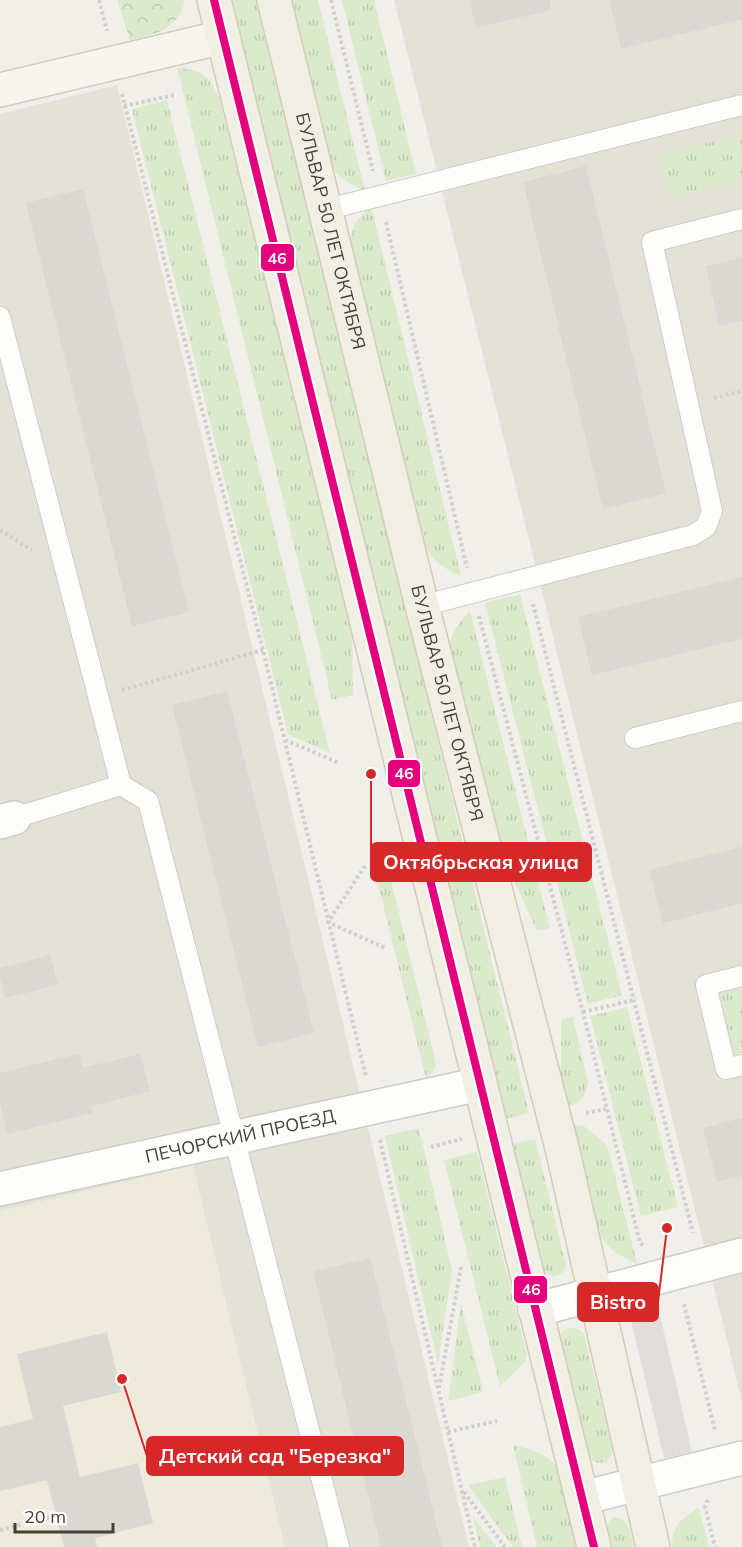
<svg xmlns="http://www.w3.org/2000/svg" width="742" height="1547" font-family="Mulish,sans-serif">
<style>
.residential{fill:#e4e1d7}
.education{fill:#eeebdc}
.grass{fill:url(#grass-tufts)}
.forest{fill:url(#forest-crowns)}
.parking{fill:#dfdeda}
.building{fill:#d9d8d2}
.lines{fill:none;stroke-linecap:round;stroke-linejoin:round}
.lane-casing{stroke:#ceccc7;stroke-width:22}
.street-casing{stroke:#ceccc7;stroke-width:36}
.secondary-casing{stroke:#cfcdc1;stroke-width:36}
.primary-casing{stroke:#d2cdb8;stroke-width:36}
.path{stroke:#d1cfcb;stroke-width:4;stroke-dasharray:3 3;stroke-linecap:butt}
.lane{stroke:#fdfdfc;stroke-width:20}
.street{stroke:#fdfdfc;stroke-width:33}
.secondary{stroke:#f6f5ee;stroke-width:33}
.primary{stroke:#f1eee3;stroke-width:33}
.bus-1-casing{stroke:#fff;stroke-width:12}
.bus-1{stroke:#e5007d;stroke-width:8}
.labels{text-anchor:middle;stroke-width:4.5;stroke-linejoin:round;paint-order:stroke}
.street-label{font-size:18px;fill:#464136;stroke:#fff}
.leader{fill:none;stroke:#d62828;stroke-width:2}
.callout-dot{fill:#d62828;stroke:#fff;stroke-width:2}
.callout{fill:#d62828;stroke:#d62828;stroke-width:2}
.callout-label{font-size:20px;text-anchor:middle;font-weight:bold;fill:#fff}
.line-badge{stroke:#fff;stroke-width:2}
.badge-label{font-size:16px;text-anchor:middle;font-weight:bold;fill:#fff}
</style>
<defs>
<pattern id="grass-tufts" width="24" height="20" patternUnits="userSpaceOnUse" patternTransform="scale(1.5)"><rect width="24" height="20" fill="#daeaca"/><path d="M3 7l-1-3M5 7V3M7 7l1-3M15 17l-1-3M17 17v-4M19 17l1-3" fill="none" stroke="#bccaae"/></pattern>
<pattern id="forest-crowns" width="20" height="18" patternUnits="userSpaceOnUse" patternTransform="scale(1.5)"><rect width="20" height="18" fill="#daeaca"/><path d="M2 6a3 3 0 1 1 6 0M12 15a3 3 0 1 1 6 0" fill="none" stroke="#bccaae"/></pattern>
</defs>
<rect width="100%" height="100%" fill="#f0efea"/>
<path class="residential" d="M394,0h348v1401l-202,-817z
M117,85l352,1462h-469v-1433z"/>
<path class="education" d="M193,1165l92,382h-285v-336z"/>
<path class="grass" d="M229,0h27l273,1113 -24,6z
M288,0h30l47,191c-17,-8 -26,-12 -36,-29z
M342,0h32l42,174 -30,7z
M177,67c25,4 32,7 42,31l133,534 1,63 -21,5z
M167,100l163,653 -42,-19 -156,-625z
M742,135v46l-72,16 -10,-43z
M371,206l90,370c-16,-8 -26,-12 -35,-28l-76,-304c1,-19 7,-25 21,-38z
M520,594l102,401 -34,9 -103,-401z
M470,611l80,317 -13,3 -35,-77 -52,-209c2,-15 10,-23 20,-34z
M386,860l50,204 -1,5 -9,10 -53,-216z
M742,983v67c-16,-8 -31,-48 -14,-61 4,-2 10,-4 14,-6z
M627,1007l51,200 -37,9 -51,-200z
M573,1017l15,66 -3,11 -8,9 -11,5 -5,-21v-67z
M569,1124l15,2 23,19 30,119 -21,-11 -11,-10 -10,-17z
M419,1128l33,142 -14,93 -53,-227z
M535,1139l31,126 -2,6c-10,8 -16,6 -24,-4l-29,-123z
M477,1152l50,203 -3,8 -24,23 -56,-226z
M461,1303l22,89 -35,9z
M571,1328l7,1 6,5 29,118c-6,13 -14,14 -25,6l-28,-118 1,-7 5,-4z
M513,1445c18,4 31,8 44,21l20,81h-40z
M505,1477l17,70h-9l-45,-62z
M699,1508l10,39h-37c0,-22 10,-29 27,-39z
M472,1515l24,32h-16z
M613,1517c17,1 17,16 21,30h-23c-2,-10 -8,-23 2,-30z"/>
<path class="forest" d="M117,0h68c-8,30 -28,34 -55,40z"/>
<path class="parking" d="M657,1302l35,150 -28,6 -36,-150z"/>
<path class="building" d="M469,0h81l1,10 -75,18z
M609,0h133v19l-121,30z
M586,166l80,327 -63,16 -80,-327z
M83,189l106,423 -57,14 -106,-423z
M742,258v63l-23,5 -13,-60z
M742,577v62l-150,36 -14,-58z
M227,691l87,342 -56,14 -86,-342z
M742,847v56l-79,20 -14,-53z
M50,955l8,30 -53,13 -5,-22v-8z
M79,1054l3,14 58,-14 10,37 -59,15 2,7 -86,21 -7,-31v-30z
M742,1118v58l-25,6 -14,-54z
M370,1258l56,224 16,65h-61l-68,-275z
M107,1332l14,60 -58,14 17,71 58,-14 15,60 -58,15 2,9h-33l-17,-67 -47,11v-64l33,-8 -16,-65z"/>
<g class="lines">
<defs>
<path id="lane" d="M324,210l418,-105
M0,317l121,468 27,16 191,746
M422,606l271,-71 13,-8 6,-16 -60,-269 90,-23
M635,738l107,-27
M14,818l107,-33
M742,976l-36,9 20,84 16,-4"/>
<g id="street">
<path d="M0,822l14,-4"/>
<path id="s1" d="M0,1189l480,-105"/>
<path d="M535,1310l207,-55"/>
<path d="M582,1498l160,-40"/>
</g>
<path id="secondary" d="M0,90l223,-53"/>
<g id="primary">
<path d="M214,0l380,1547"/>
<path id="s2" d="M274,0l148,606 140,542 91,399"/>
</g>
</defs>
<use href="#lane" class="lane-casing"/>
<use href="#street" class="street-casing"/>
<use href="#secondary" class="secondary-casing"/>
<use href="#primary" class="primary-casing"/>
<path class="path" d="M99,0l8,31
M331,0l42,171
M122,94l141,556 103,427
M124,106l50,-11
M386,222l81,346
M714,398l28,-7
M0,530l32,20
M533,604l160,629
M479,616l104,396 57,231 4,3
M122,690l141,-40
M285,740l54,23
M365,866l-37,56 57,26
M583,1012l51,-12
M586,1113l20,-4
M380,1140l95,407
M431,1147l31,-8
M684,1304l31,127
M439,1388l22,-121
M448,1432l49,-11
M464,1492l41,55
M708,1500l-3,7 10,40
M0,1530l56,-14"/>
<use href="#lane" class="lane"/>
<use href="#street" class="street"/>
<use href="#secondary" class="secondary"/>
<use href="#primary" class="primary"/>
<defs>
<path id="bus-1" d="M214,0l380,1547"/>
</defs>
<use href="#bus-1" class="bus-1-casing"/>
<use href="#bus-1" class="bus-1"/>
</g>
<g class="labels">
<g class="street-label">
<text dy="6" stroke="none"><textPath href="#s2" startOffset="238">БУЛЬВАР 50 ЛЕТ ОКТЯБРЯ</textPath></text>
<text dy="6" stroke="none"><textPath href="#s2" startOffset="724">БУЛЬВАР 50 ЛЕТ ОКТЯБРЯ</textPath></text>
<text dy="6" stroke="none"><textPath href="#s1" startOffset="246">ПЕЧОРСКИЙ ПРОЕЗД</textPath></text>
</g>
</g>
<path class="leader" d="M371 774L371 862M667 1228L658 1302M122 1379L147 1456"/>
<g class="callout-dot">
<circle cx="371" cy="774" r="6"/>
<circle cx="667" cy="1228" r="6"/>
<circle cx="122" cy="1379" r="6"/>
</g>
<g class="callout">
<rect x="371" y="843" width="220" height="38" rx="6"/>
<rect x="578" y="1283" width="80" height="38" rx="6"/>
<rect x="147" y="1437" width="256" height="38" rx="6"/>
</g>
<g class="callout-label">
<text x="481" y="869">Октябрьская улица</text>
<text x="618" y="1309">Bistro</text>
<text x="275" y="1463">Детский сад "Березка"</text>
</g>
<g class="line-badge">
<rect x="260" y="243" width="35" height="29" rx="6" fill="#e5007d"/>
<rect x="387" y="759" width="34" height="29" rx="6" fill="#e5007d"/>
<rect x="513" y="1275" width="35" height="29" rx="6" fill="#e5007d"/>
</g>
<g class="badge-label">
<text x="277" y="264">46</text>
<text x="404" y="779">46</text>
<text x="531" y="1295">46</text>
</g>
<path d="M15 1523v9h98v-9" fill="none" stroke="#464136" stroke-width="3"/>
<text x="24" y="1523" font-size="18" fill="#464136" stroke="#ffffff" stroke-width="4.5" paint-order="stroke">20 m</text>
</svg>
